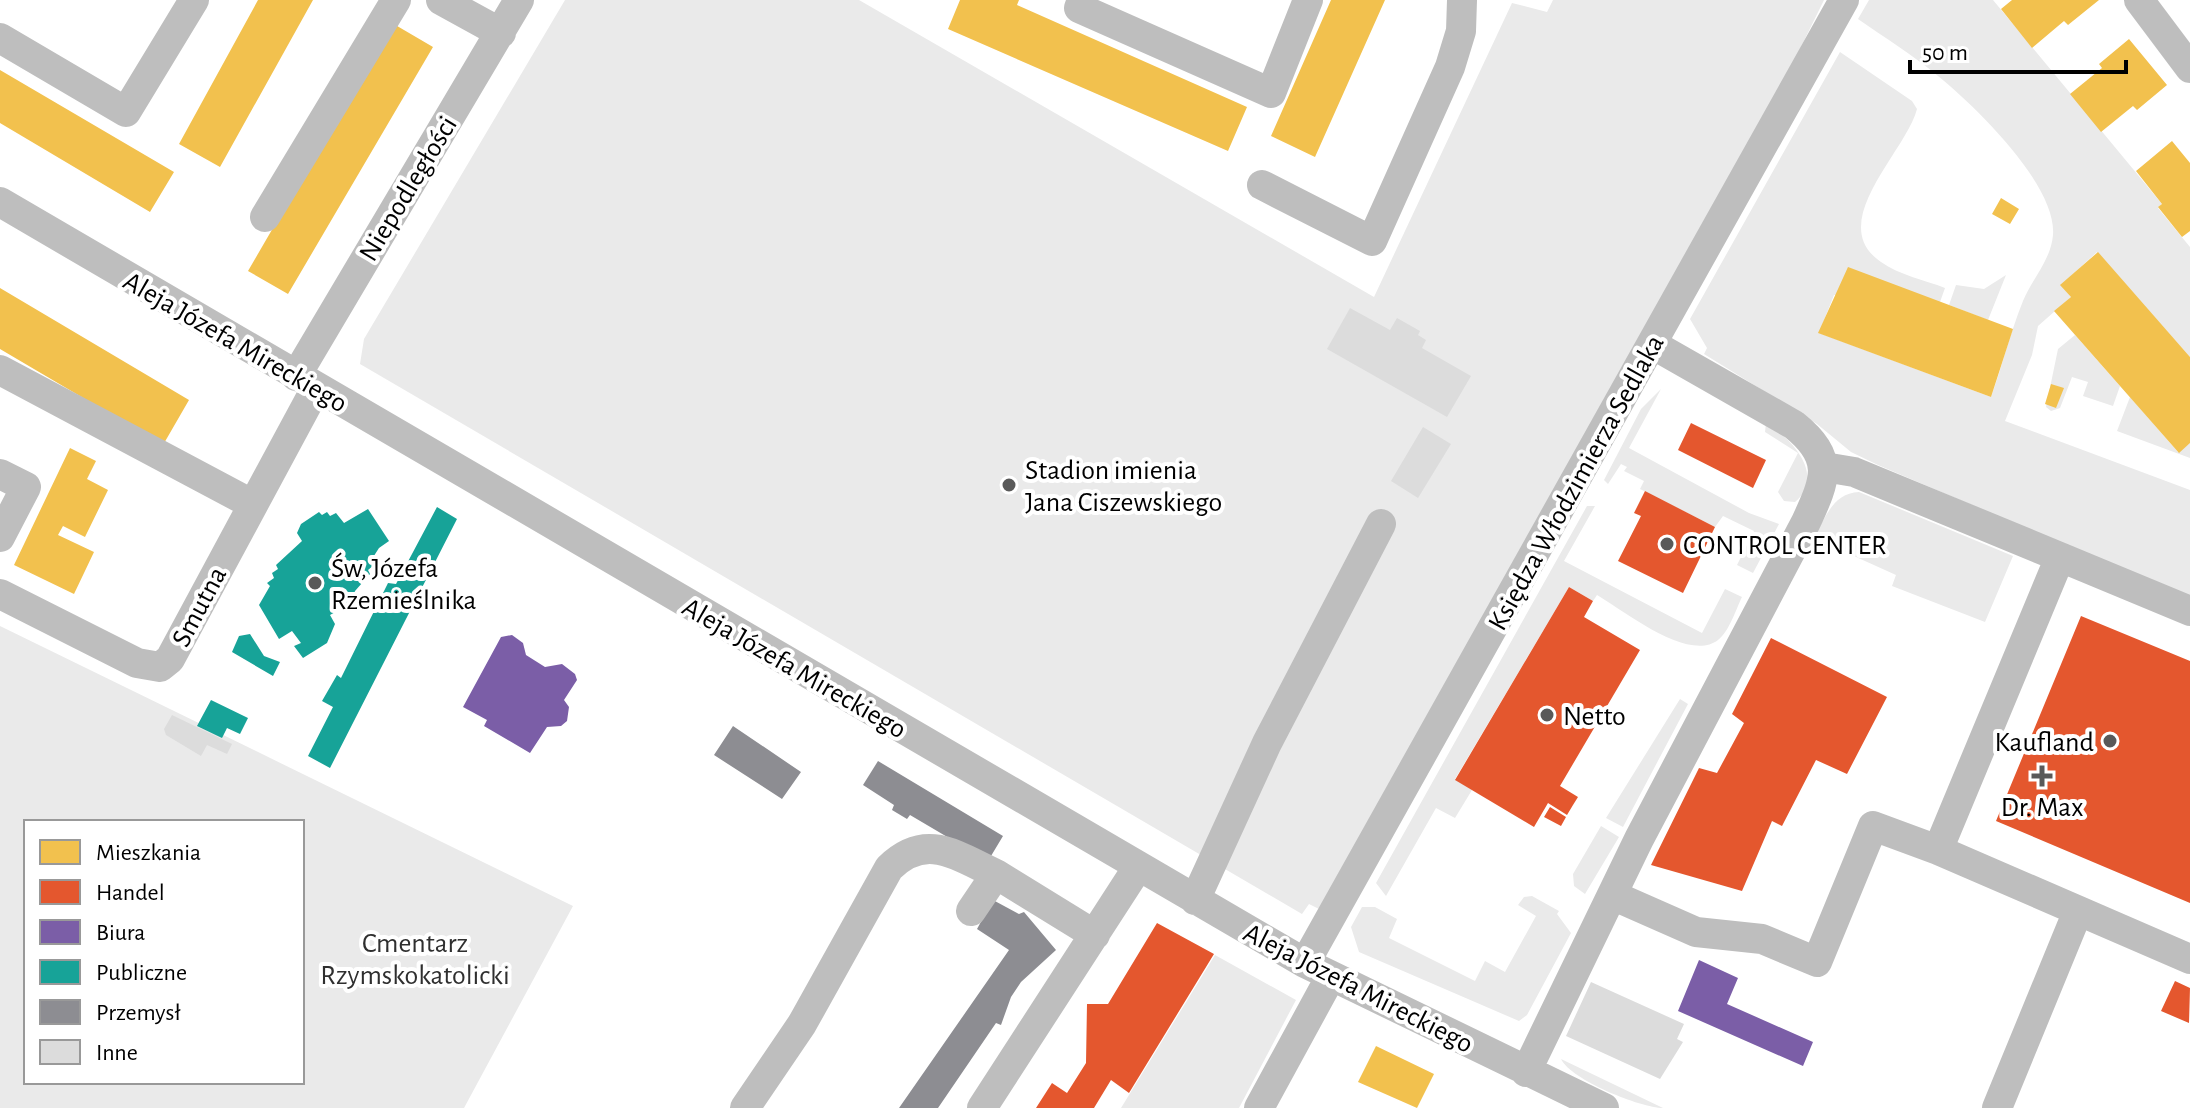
<svg xmlns="http://www.w3.org/2000/svg" width="2190" height="1108" font-family="'Alegreya Sans',sans-serif">
<style>
.green{fill:#eaeaea;fill-rule:evenodd}
.homes{fill:#f2c14e}
.shops{fill:#e4572e}
.offices{fill:#7b5ea7}
.public{fill:#17a398}
.industry{fill:#8d8d92}
.building{fill:#dcdcdc}
.lines{fill:none;stroke-linecap:round;stroke-linejoin:round}
.minor{stroke:#bebebe;stroke-width:30}
.poi-dot{fill:#595959;stroke:#fff;stroke-width:3}
.labels{text-anchor:middle;stroke-width:8;stroke-linejoin:round;paint-order:stroke}
.street-label{font-size:28px;fill:#000;stroke:#fff}
.poi-label{font-size:28px;fill:#000;stroke:#fff;text-anchor:start}
.park-label{font-size:28px;fill:#2f2f2f;stroke:#fff}
</style>
<rect width="100%" height="100%" fill="#fff"/>
<path class="green" d="M565,0h294l515,297 138,-294 35,9 6,-12h271l-29,59 -474,851 -12,-6 -7,10 -942,-550 4,-25z
M1869,0h124l169,204 -4,4 32,39v110l-93,-105 -36,33 10,12 -33,29 -6,29 -27,66 185,69v108l-312,-133 -27,-13 -34,-28 -113,-70 3,-6 -17,-29 150,-267 72,49 5,8c-11,43 -93,114 -36,153 18,13 44,18 64,26l-5,14 -106,-7 -15,38 172,64c12,-33 18,-61 32,-96 9,-22 28,-41 30,-66 4,-50 -78,-129 -115,-159 -25,-21 -53,-38 -80,-57z
M2006,275l-18,45 -39,-15 7,-20 28,4z
M2075,335l45,51 -7,20 -30,-10 5,-14 -16,-5 -12,31 -9,3 -5,-4 12,-58z
M1661,389l-32,59 120,65 30,11 -26,49 -16,-8 17,-34 -31,-15 -8,11 -75,-38 4,-8 -20,-10 3,-4 -6,-3 -13,20 -4,-4 37,-71z
M2130,397l48,55 12,-9v15l-73,-27z
M1766,423c24,14 61,52 29,79l-11,-1 -6,-9 20,-39 -33,-21z
M1859,492l154,64 -28,66 -93,-36 4,-11 -82,-37c11,-20 19,-45 45,-46z
M1587,506h8l-31,55 138,72 23,-44 17,8c-6,12 -13,35 -24,43 -29,23 -94,-29 -121,-45l-4,6 -24,-14 -114,192 17,11 -17,28 -19,-10 -50,88 -10,-13z
M0,626l573,280 -109,202h-464zM26,822h276v260h-276z
M1680,699l8,5 -65,123 -17,-9z
M1601,826l18,11 -34,57 -11,-8 -1,-12z
M1532,896l27,15 -2,3 14,19 -44,82 -8,6 -160,-69 -8,-25 11,-20h13l22,12 -8,19 86,43 10,-20 20,11 31,-56 -18,-11 6,-8z
M1215,955l81,45 -57,108h-118z
M1561,1059l102,49c-22,0 -92,-28 -102,-49z"/>
<path class="homes" d="M258,0h55l-93,167 -41,-23z
M960,0h59l-2,5 230,102 -19,44 -280,-122z
M1331,0h54l-70,157 -44,-21z
M2012,0h87l-31,25 -4,-4 -32,27 -31,-39z
M392,23l41,24 -145,247 -40,-23z
M2129,39l38,46 -30,25 -4,-4 -32,26 -31,-38 32,-26 -3,-4z
M0,70l174,102 -24,40 -150,-89z
M2172,141l18,22v68l-8,6 -24,-30 4,-3 -26,-33z
M2001,198l18,11 -9,15 -18,-10z
M2098,252l92,105v86l-11,10 -125,-142 17,-14 -11,-12z
M1848,267l165,62 -22,68 -173,-64z
M0,288l189,112 -26,45 -163,-96z
M2051,384l13,4 -8,20 -11,-4z
M70,448l26,13 -9,18 21,11 -23,47 -22,-11 -5,9 36,17 -20,42 -60,-29z
M1376,1046l58,28 -17,34 -59,-26z"/>
<path class="shops" d="M1691,423l75,37 -13,28 -75,-38z
M1645,491l70,36 -32,66 -65,-32 23,-45 -7,-3z
M1569,587l24,14 -9,16 56,33 -80,136 18,11 -5,8 -6,10 -19,-12 -14,24 -79,-47z
M2081,616l109,45v242l-194,-82z
M1771,638l116,59 -40,77 -31,-14 -34,66 -10,-5 -30,70 -91,-26 48,-97 18,5 27,-50 -12,-9z
M1550,807l16,10 -5,9 -17,-9z
M1157,923l57,31 -85,139 -18,-13 -17,28h-58l16,-25 15,10 19,-30 1,-59h21z
M2175,981l15,7 -1,35 -28,-12z"/>
<path class="offices" d="M512,635l11,8 3,12 19,12 17,-3 13,10 2,6 -13,20 5,7 -2,14 -6,5 -14,1 -17,26 -46,-27 3,-6 -24,-13 38,-70z
M1699,960l39,18 -11,26 86,38 -10,24 -125,-55z"/>
<path class="public" d="M437,507l20,12 -127,249 -22,-12 25,-49 -11,-6 15,-26 4,3 47,-95 8,1z
M368,509l21,32 -10,7 -9,14 4,3 -6,5 2,4 -15,17 -4,12 -21,12 5,9 -8,19 -24,15 -9,-12 7,-3 -9,-12 -13,8 -20,-34 11,-19 -3,-3 7,-5 -2,-5 6,-4 -2,-4 26,-24 -5,-8 4,-9 18,-12 3,3 5,-3 3,4 6,-3 8,10z
M250,634l14,22 16,6 -7,14 -41,-24 7,-16z
M211,700l37,18 -8,16 -13,-6 -5,10 -25,-12z"/>
<path class="industry" d="M733,726l68,46 -19,27 -68,-44z
M878,761l125,75 -15,25 -78,-46 -3,4 -15,-9 2,-5 -31,-20z
M993,900l26,14 5,-2 32,38 -35,32 -10,15 -10,28 -5,-2 -58,85h-39l110,-158 -32,-21z"/>
<path class="building" d="M1350,308l40,22 7,-12 23,13 -2,4 8,5 -4,8 49,28 -24,41 -120,-68z
M1423,427l28,17 -33,54 -27,-17z
M172,715l60,29 -5,10 -20,-9 -6,11 -35,-21 -2,-6z
M1591,982l93,42 -7,15 6,3 -23,37 -94,-43z"/>
<g class="lines">
<path class="minor" d="M441,0l60,33
M1082,0l-3,8 192,85 37,-93
M2139,0l51,68
M0,38l126,74 68,-112
M1262,185l110,56 78,-174 11,-36 1,-31
M0,202l1305,761 299,145
M265,217l131,-217
M0,370l252,134
M296,376l223,-376
M1824,467l30,5 206,85 -122,293 252,109
M0,474l26,13 -26,50
M2060,557l130,54
M0,594l137,69 23,4 10,-8 146,-271
M1612,895l84,37 66,7 55,23 56,-136 65,24
M1195,900l72,-157 114,-219
M971,911l25,-37 99,61
M1305,963l539,-963
M1526,1072l113,-233 167,-317c20,-43 29,-64 -12,-97l-142,-81
M745,1108l57,-84 87,-156c37,-36 66,-13 107,6
M982,1108l156,-241
M1259,1108l72,-132
M1997,1108l81,-197"/>
</g>
<g class="poi-dot">
<circle cx="1009" cy="485" r="8"/>
<circle cx="1667" cy="544" r="8"/>
<circle cx="315" cy="583" r="8"/>
<circle cx="1547" cy="715" r="8"/>
<circle cx="2110" cy="741" r="8"/>
<path d="M2038 764h8v8h8v8h-8v8h-8v-8h-8v-8h8z"/>
</g>
<g class="labels">
<g class="street-label">
<text transform="translate(407 188) rotate(-59)" y="10">Niepodległości</text>
<text transform="translate(236 341) rotate(30)" y="10">Aleja Józefa Mireckiego</text>
<text transform="translate(1575 482) rotate(-61)" y="10">Księdza Włodzimierza Sedlaka</text>
<text transform="translate(198 606) rotate(-62)" y="10">Smutna</text>
<text transform="translate(795 667) rotate(30)" y="10">Aleja Józefa Mireckiego</text>
<text transform="translate(1359 987) rotate(27)" y="10">Aleja Józefa Mireckiego</text>
</g>
<g class="poi-label">
<text x="1025" y="479">Stadion imienia<tspan x="1025" dy="32">Jana Ciszewskiego</tspan></text>
<text x="1683" y="554">CONTROL CENTER</text>
<text x="331" y="577">Św, Józefa<tspan x="331" dy="32">Rzemieślnika</tspan></text>
<text x="1563" y="725">Netto</text>
<text x="2094" y="751" text-anchor="end">Kaufland</text>
<text x="2042" y="816" text-anchor="middle">Dr. Max</text>
</g>
<g class="park-label">
<text x="415" y="952">Cmentarz<tspan x="415" dy="32">Rzymskokatolicki</tspan></text>
</g>
</g>
<rect x="24" y="820" width="280" height="264" fill="#ffffff" stroke="#999999" stroke-width="2"/>
<rect x="40" y="840" width="40" height="24" fill="#f2c14e" stroke="#999999" stroke-width="2"/>
<text x="96" y="860" font-size="24" fill="#000000">Mieszkania</text>
<rect x="40" y="880" width="40" height="24" fill="#e4572e" stroke="#999999" stroke-width="2"/>
<text x="96" y="900" font-size="24" fill="#000000">Handel</text>
<rect x="40" y="920" width="40" height="24" fill="#7b5ea7" stroke="#999999" stroke-width="2"/>
<text x="96" y="940" font-size="24" fill="#000000">Biura</text>
<rect x="40" y="960" width="40" height="24" fill="#17a398" stroke="#999999" stroke-width="2"/>
<text x="96" y="980" font-size="24" fill="#000000">Publiczne</text>
<rect x="40" y="1000" width="40" height="24" fill="#8d8d92" stroke="#999999" stroke-width="2"/>
<text x="96" y="1020" font-size="24" fill="#000000">Przemysł</text>
<rect x="40" y="1040" width="40" height="24" fill="#dcdcdc" stroke="#999999" stroke-width="2"/>
<text x="96" y="1060" font-size="24" fill="#000000">Inne</text>
<path d="M1910 60v12h216v-12" fill="none" stroke="#000000" stroke-width="4"/>
<text x="1922" y="60" font-size="24" fill="#000000" stroke="#ffffff" stroke-width="6" paint-order="stroke">50 m</text>
</svg>
